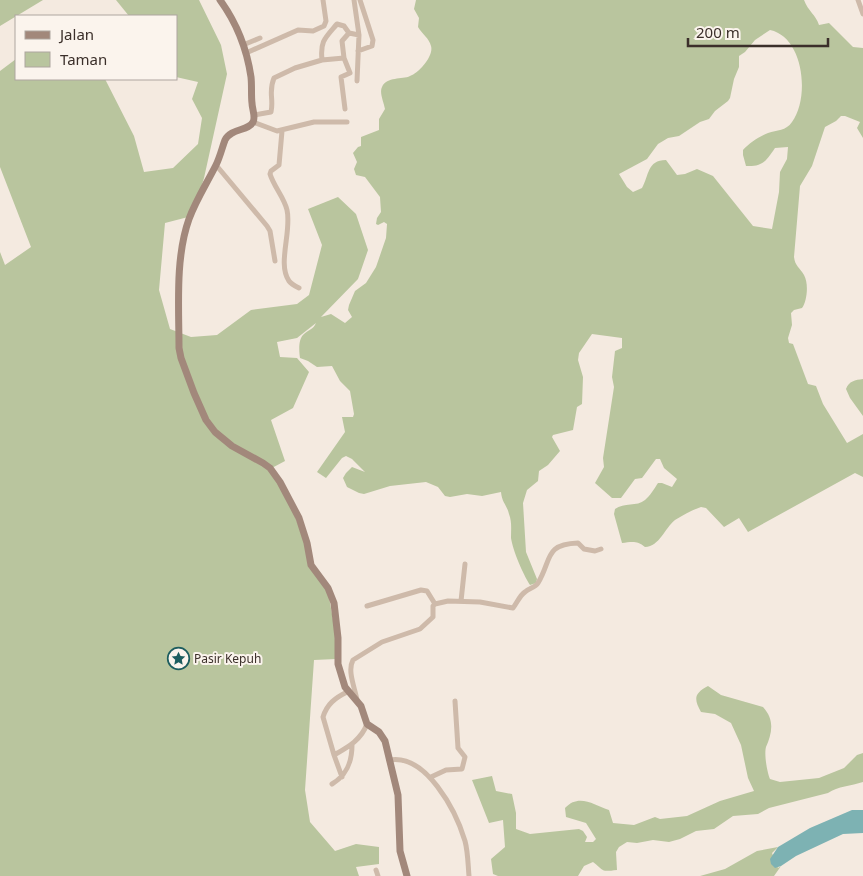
<svg xmlns="http://www.w3.org/2000/svg" width="863" height="876" font-family="'Noto Sans',sans-serif">
<style>
.green{fill:#b9c59e;fill-rule:evenodd}
.water{fill:#7db2b3}
.lines{fill:none;stroke-linecap:round;stroke-linejoin:round}
.street{stroke:#cebaaa;stroke-width:5}
.secondary{stroke:#a2887b;stroke-width:7}
.labels{text-anchor:middle;stroke-width:4;stroke-linejoin:round;paint-order:stroke}
.poi-label{font-size:12px;fill:#3b2f2a;stroke:#fbf4ed;text-anchor:start}
</style>
<rect width="100%" height="100%" fill="#f4eae0"/>
<path class="green" d="M0,0h43l-43,26z
M116,0h83l22,45 6,29 -23,104 -12,38 -27,7 -6,67 11,39 21,8 26,-2 34,-25 46,-6 12,-9 13,-50 -14,-36 30,-12 18,17 12,36 -10,29 -37,38 10,-3 14,9 7,-6 -4,-7 1,-5 6,-14 11,-8 10,-16 10,-29 1,-14 -3,-2 -6,3 -2,-1 1,-6 4,-6 -1,-15 -15,-20 -9,-2 -2,-6 3,-7 -4,-9 5,-6 3,-1v-9l18,-7v-11l6,-10c-1,-6 -6,-17 -3,-22 5,-11 20,-7 28,-11 9,-3 24,-20 21,-30 -2,-8 -9,-12 -13,-19l1,-9 -5,-9 2,-9h388c4,11 12,15 15,25l10,-2 24,24 10,1v90l-6,-10 3,-6 -15,-6h-4l-5,5 -11,6 -13,39 -12,20 -6,71c1,9 6,11 10,18 5,9 3,26 -2,33l-8,2 -3,3 1,12 -4,13 1,5 4,1 15,40 8,2 7,18 24,39 16,-9v43l-8,-4 -107,59 -9,-14 -15,9 -18,-19 -5,-1c-9,3 -18,8 -26,13 -11,9 -15,26 -30,27 -8,-7 -14,-5 -23,-4l-8,-29 1,-5c9,-7 22,-2 30,-9 5,-4 9,-11 13,-17h4l10,4 5,-8 -13,-11 -4,-9h-4l-14,19 -7,1 -14,19h-9l-17,-15 9,-16 -1,-9 11,-71 -2,-10 3,-26 7,-3v-10l-30,-4 -13,19 -1,7 5,17 -1,27 -5,3 -4,23 -20,5 -1,2 8,14 -12,14 -9,6 -1,10 -11,9 -4,13 3,49 11,27 -1,4 -6,2c-7,-11 -17,-34 -19,-47 0,-9 1,-16 -2,-24 -2,-9 -7,-11 -8,-22l-19,4 -15,-2 -17,3 -5,-1 -7,-9 -12,-5 -36,4 -26,8 -5,-1 -12,-6 -4,-9 3,-5 6,-6 13,5 -13,-13 -6,-3 -4,2 -16,20 -9,-6 28,-40 -3,-15h11l1,-3 -4,-23 -10,-10 -8,-15 -15,1 -9,-6 -8,-3c-1,-7 -2,-19 4,-24 5,-5 9,-4 12,-11l-19,15 -20,4 3,15 17,1 12,14 -16,36 -22,12 14,41 -15,8 16,25 21,53 3,18 16,23 3,9 7,40v22l-22,1 -9,130 5,32 25,29 21,-7 23,3v17l-23,3 3,9h-359v-624l5,13 26,-18 -31,-80v-96l16,-12v20h89l29,57 10,36 29,-4 25,-24 4,-26 -10,-19 6,-17 -22,-5v-61h-47zM770,30c34,7 40,68 22,92 -6,9 -15,8 -24,11 -8,3 -19,10 -25,17v5l3,11c17,1 20,-5 29,-18l13,-1 -1,12 -7,13 -1,20 -7,37 -19,-3 -40,-50 -16,-7 -12,5 -8,1 -11,-15c-19,0 -17,16 -24,28l-9,4 -6,-5 -8,-13 28,-15 11,-15 10,-6 11,-2 21,-14 9,-3 6,-8 13,-10 2,-3 4,-19 5,-12v-11l6,-4 10,-12z
M863,379v37l-13,-18 -4,-9c3,-8 9,-9 17,-10z
M708,686l13,9 42,12c12,13 9,26 3,40 -2,7 1,25 4,32l10,3 39,-4 25,-10 13,-13 6,-2v29c-12,4 -25,4 -35,11l-59,15 -11,6 -25,2 -19,13 -18,2 -16,8 -11,3 -16,-2 -16,3 -10,-1 -8,5 -3,5 1,18c-17,2 -12,1 -24,-8l-9,4 -6,10h-80l-5,-2 -2,-15 14,-12 -2,-27 -14,3 -17,-43 20,-4 4,15 16,3 4,19v16l14,5 49,-5 4,2 4,6 -2,5h8l3,-3 -10,-16 -20,-6 -1,-9c14,-15 29,-3 44,2l4,13 21,2 21,-8 5,2 27,-3 33,-15 34,-10 -6,-13 -7,-33 -10,-22 -16,-9 -14,-2c-8,-14 -6,-19 7,-26z
M778,847l-6,6 6,15 3,-2 -7,10h-74l25,-7 32,-18z"/>
<path class="water" d="M852,810h11v23l-20,1 -47,22 -15,10 -6,2 -4,-4 -1,-5 8,-12 32,-19z"/>
<g class="lines">
<path class="street" d="M354,0l5,35 -2,46
M858,0l5,14
M243,45l17,-7
M358,51l14,-5 1,-6 -13,-40
M246,53l52,-23 15,1 11,-5 2,-5 -3,-21
M322,60l22,-2
M345,109l-4,-32 9,-4 -6,-15 -2,-17 7,-8
M254,115l17,-3c3,-13 -3,-20 3,-34l21,-10 27,-8c-2,-19 3,-22 15,-36l7,2 5,7 10,2
M253,122l24,9 37,-9h33
M282,131l-3,34 -8,6 -1,3c4,13 14,23 17,36 5,21 -10,54 2,71 2,3 6,5 10,7
M216,165l51,61 3,5 5,30
M461,601l4,-37
M435,604l13,-3 32,1 33,6c4,-5 7,-13 12,-16 4,-4 10,-4 13,-9 14,-23 6,-39 40,-40l6,6 11,2 6,-2
M347,692c-12,6 -20,12 -24,25l11,38c14,-8 27,-15 33,-31
M357,700c-2,-12 -10,-29 -4,-40l29,-18 38,-13 13,-12v-11l2,-2 -8,-13 -6,-1 -54,16
M334,755l8,22
M389,760c37,-7 67,51 76,81 3,11 3,24 4,35
M431,777l15,-7 16,-1 3,-12 -7,-9 -3,-47
M332,784c15,-9 20,-22 20,-39
M376,870l2,6"/>
<path class="secondary" d="M220,0c16,22 27,50 31,77 1,9 0,18 1,26 0,6 4,14 1,19 -4,9 -22,6 -28,18 -3,8 -5,17 -9,25 -9,18 -20,35 -27,54 -14,39 -10,89 -10,129l2,10 13,35 12,27 9,12 17,14 31,17 7,5 10,14 19,36 8,25 4,22 17,23 6,15 4,35v26l7,23 16,19 6,18 12,8 6,9 13,54 2,56 7,25"/>
</g>
<defs>
<symbol id="sight-ring" viewBox="-11 -11 22 22"><circle r="9.5" fill="#fbf4ed" stroke="#1d5d5f" stroke-width="1.5"/><path d="M0-6L1.8-2.2L6-1.7L2.9 1.2L3.7 5.4L0 3.3L-3.7 5.4L-2.9 1.2L-6-1.7L-1.8-2.2Z" fill="#1d5d5f"/></symbol>
</defs>
<g fill-rule="evenodd">
<use href="#sight-ring" x="166" y="646" width="25" height="25"/>
</g>
<g class="labels">
<g class="poi-label">
<text x="194" y="663">Pasir Kepuh</text>
</g>
</g>
<rect x="15" y="15" width="162" height="65" fill="#fbf4ed" stroke="#aea59f"/>
<rect x="25" y="31" width="25" height="8" fill="#a2887b" stroke="#aea59f"/>
<text x="60" y="40" font-size="15" fill="#3b2f2a">Jalan</text>
<rect x="25" y="52" width="25" height="15" fill="#b9c59e" stroke="#aea59f"/>
<text x="60" y="65" font-size="15" fill="#3b2f2a">Taman</text>
<path d="M688 38v8h140v-8" fill="none" stroke="#3b2f2a" stroke-width="2.5"/>
<text x="696" y="38" font-size="15" fill="#3b2f2a" stroke="#fbf4ed" stroke-width="4" paint-order="stroke">200 m</text>
</svg>
